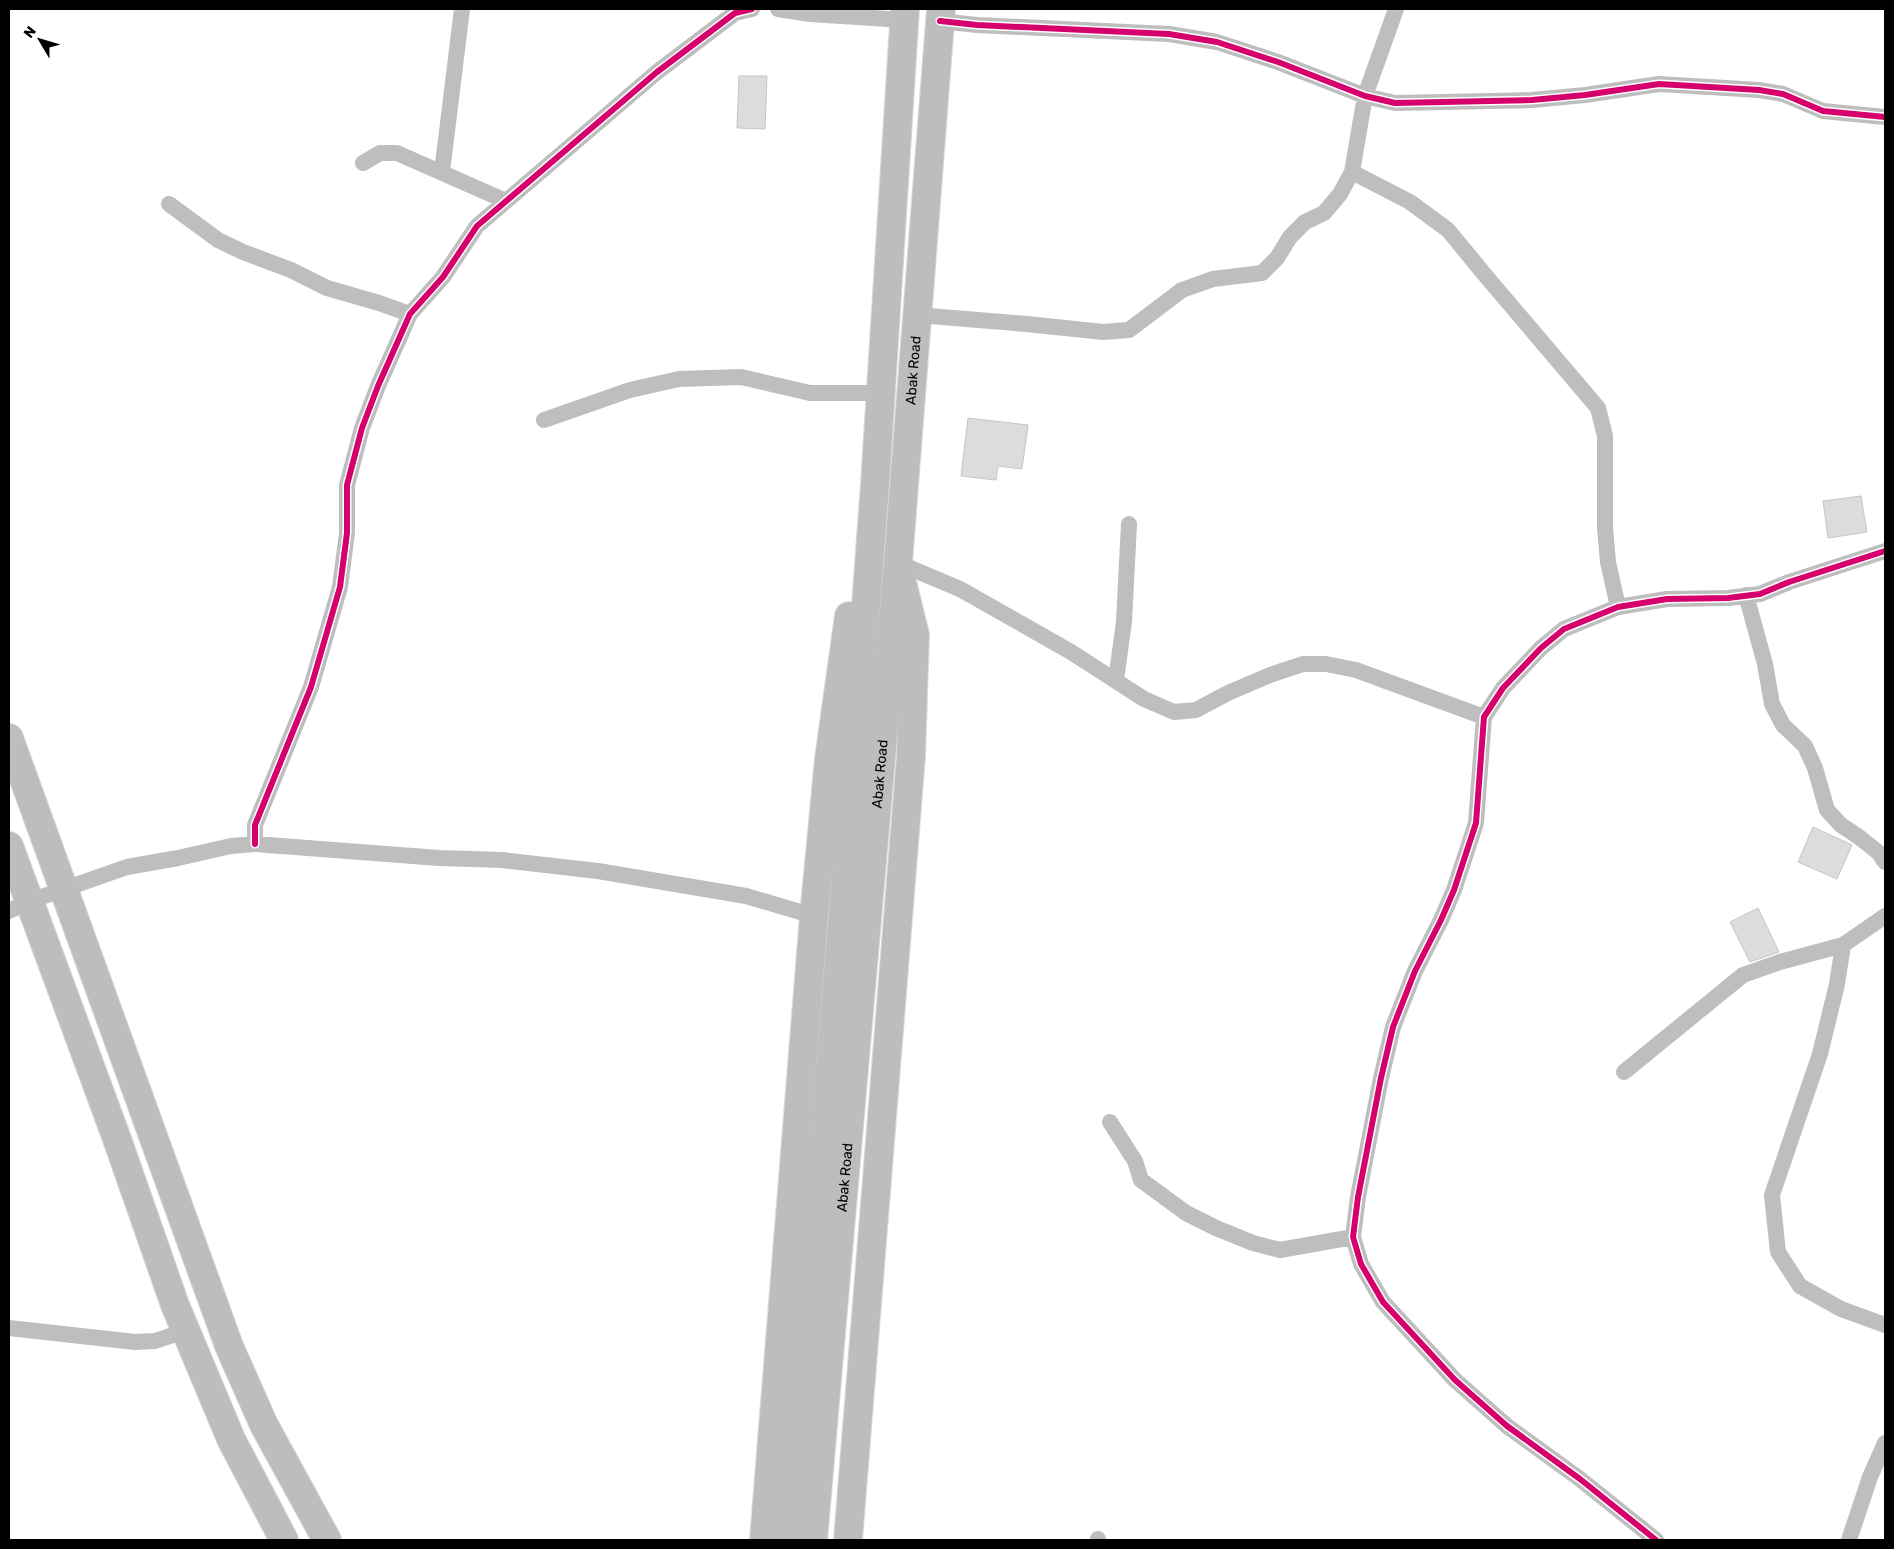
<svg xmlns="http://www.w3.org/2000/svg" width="1894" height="1549" font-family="Rubik,sans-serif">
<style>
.building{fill:#dcdcdc;stroke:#c5c5c5}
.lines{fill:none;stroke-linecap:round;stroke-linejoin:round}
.highway-casing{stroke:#dbdbdb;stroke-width:30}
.street{stroke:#bebebe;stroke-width:16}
.highway{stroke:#bdbdbd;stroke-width:28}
.cycleway-casing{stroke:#fff;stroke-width:9}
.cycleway{stroke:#d6006c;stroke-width:6}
.labels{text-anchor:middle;stroke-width:4;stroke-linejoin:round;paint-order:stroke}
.street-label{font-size:14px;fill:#000;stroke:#fff}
</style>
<rect width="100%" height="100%" fill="#fff"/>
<path class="building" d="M739,76h28l-2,53 -28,-1z
M968,418l60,7 -6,44 -24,-3 -2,14 -35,-4z
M1861,496l6,36 -39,6 -5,-37z
M1813,827l39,18 -15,34 -39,-17z
M1758,908l21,44 -29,10 -20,-40z"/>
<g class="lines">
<defs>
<g id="highway">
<path d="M9,738l220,608 35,79 63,115"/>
<path d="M9,846l108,293 58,166 56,134 53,101"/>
<path d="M764,1540l50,-624 15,-157 20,-143"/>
<path d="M790,1540l54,-639 31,-417 30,-475"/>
<path id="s1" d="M813,1540l85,-977 43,-554"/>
<path d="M848,1540l63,-784 4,-121 -12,-49"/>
</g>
</defs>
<use href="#highway" class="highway-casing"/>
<path class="street" d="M778,9l32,5 94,6
M940,21l37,4 192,9 48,8 61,20 87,34 30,7 137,-3 53,-5 74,-11 100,6 24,4 40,17 62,6
M363,163l17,-10h17l109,48
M442,172l20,-163
M1352,172l58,30 38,28 37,45 113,133 7,28v92l3,34 10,45
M169,204l49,36 25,12 48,18 36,18 52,15 31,11
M917,315l110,9 76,8 26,-2 53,-40 31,-11 49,-6 15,-15 13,-21 15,-15 19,-9 16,-19 12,-22 13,-76 31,-87
M544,420l86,-30 49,-11 62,-2 69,16h71
M898,563l62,26 111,63 73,47 30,13 22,-2 32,-17 42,-18 33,-11h23l30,6 128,47
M1746,595l19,69 7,40 11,21 22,21 10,22 12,42 14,15 18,12 20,16 6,9
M1116,680l8,-58 5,-98
M255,844v-19l56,-138 29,-100 7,-54v-48l15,-57 16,-42 32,-72 33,-37 34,-51 180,-154 78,-59 17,-4
M9,911l21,-10 97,-34 51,-9 53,-12 24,-2 184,14 63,2 96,11 148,25 68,20
M1843,945l-6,39 -17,70 -48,141 6,57 22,34 41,23 44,16
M1624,1072l119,-97 37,-13 63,-17 42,-29
M1110,1122l25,39 6,19 45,33 30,15 37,15 27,7 73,-13
M9,1328l126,14 20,-1 30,-10
M1098,1540v-1
M1656,1540l-76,-61 -73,-53 -52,-46 -72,-78 -22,-38 -8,-27 5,-40 23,-119 12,-51 22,-56 26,-51 13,-30 22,-67 8,-106 19,-29 38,-40 23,-19 54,-22 49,-8 61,-1 32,-4 29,-12 96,-31
M1849,1540l21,-63 15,-34"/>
<use href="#highway" class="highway"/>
<defs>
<path id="cycleway" d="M940,21l37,4 192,9 48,8 61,20 87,34 30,7 137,-3 53,-5 74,-11 100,6 24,4 40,17 62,6
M255,844v-19l56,-138 29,-100 7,-54v-48l15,-57 16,-42 32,-72 33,-37 34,-51 180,-154 78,-59 17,-4
M1656,1540l-76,-61 -73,-53 -52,-46 -72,-78 -22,-38 -8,-27 5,-40 23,-119 12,-51 22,-56 26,-51 13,-30 22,-67 8,-106 19,-29 38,-40 23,-19 54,-22 49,-8 61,-1 32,-4 29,-12 96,-31"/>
</defs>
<use href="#cycleway" class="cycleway-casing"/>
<use href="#cycleway" class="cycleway"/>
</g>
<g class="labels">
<g class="street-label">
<text dy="5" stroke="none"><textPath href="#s1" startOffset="1174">Abak Road</textPath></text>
<text dy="5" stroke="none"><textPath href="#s1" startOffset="769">Abak Road</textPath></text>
<text dy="5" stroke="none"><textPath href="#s1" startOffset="364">Abak Road</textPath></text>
</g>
</g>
<rect width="1894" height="1549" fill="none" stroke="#000000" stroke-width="20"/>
<g transform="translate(40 40) rotate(308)" stroke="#ffffff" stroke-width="4" paint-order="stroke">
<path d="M0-4L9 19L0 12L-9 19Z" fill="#000000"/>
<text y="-8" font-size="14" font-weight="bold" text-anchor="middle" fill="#000000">N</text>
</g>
</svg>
